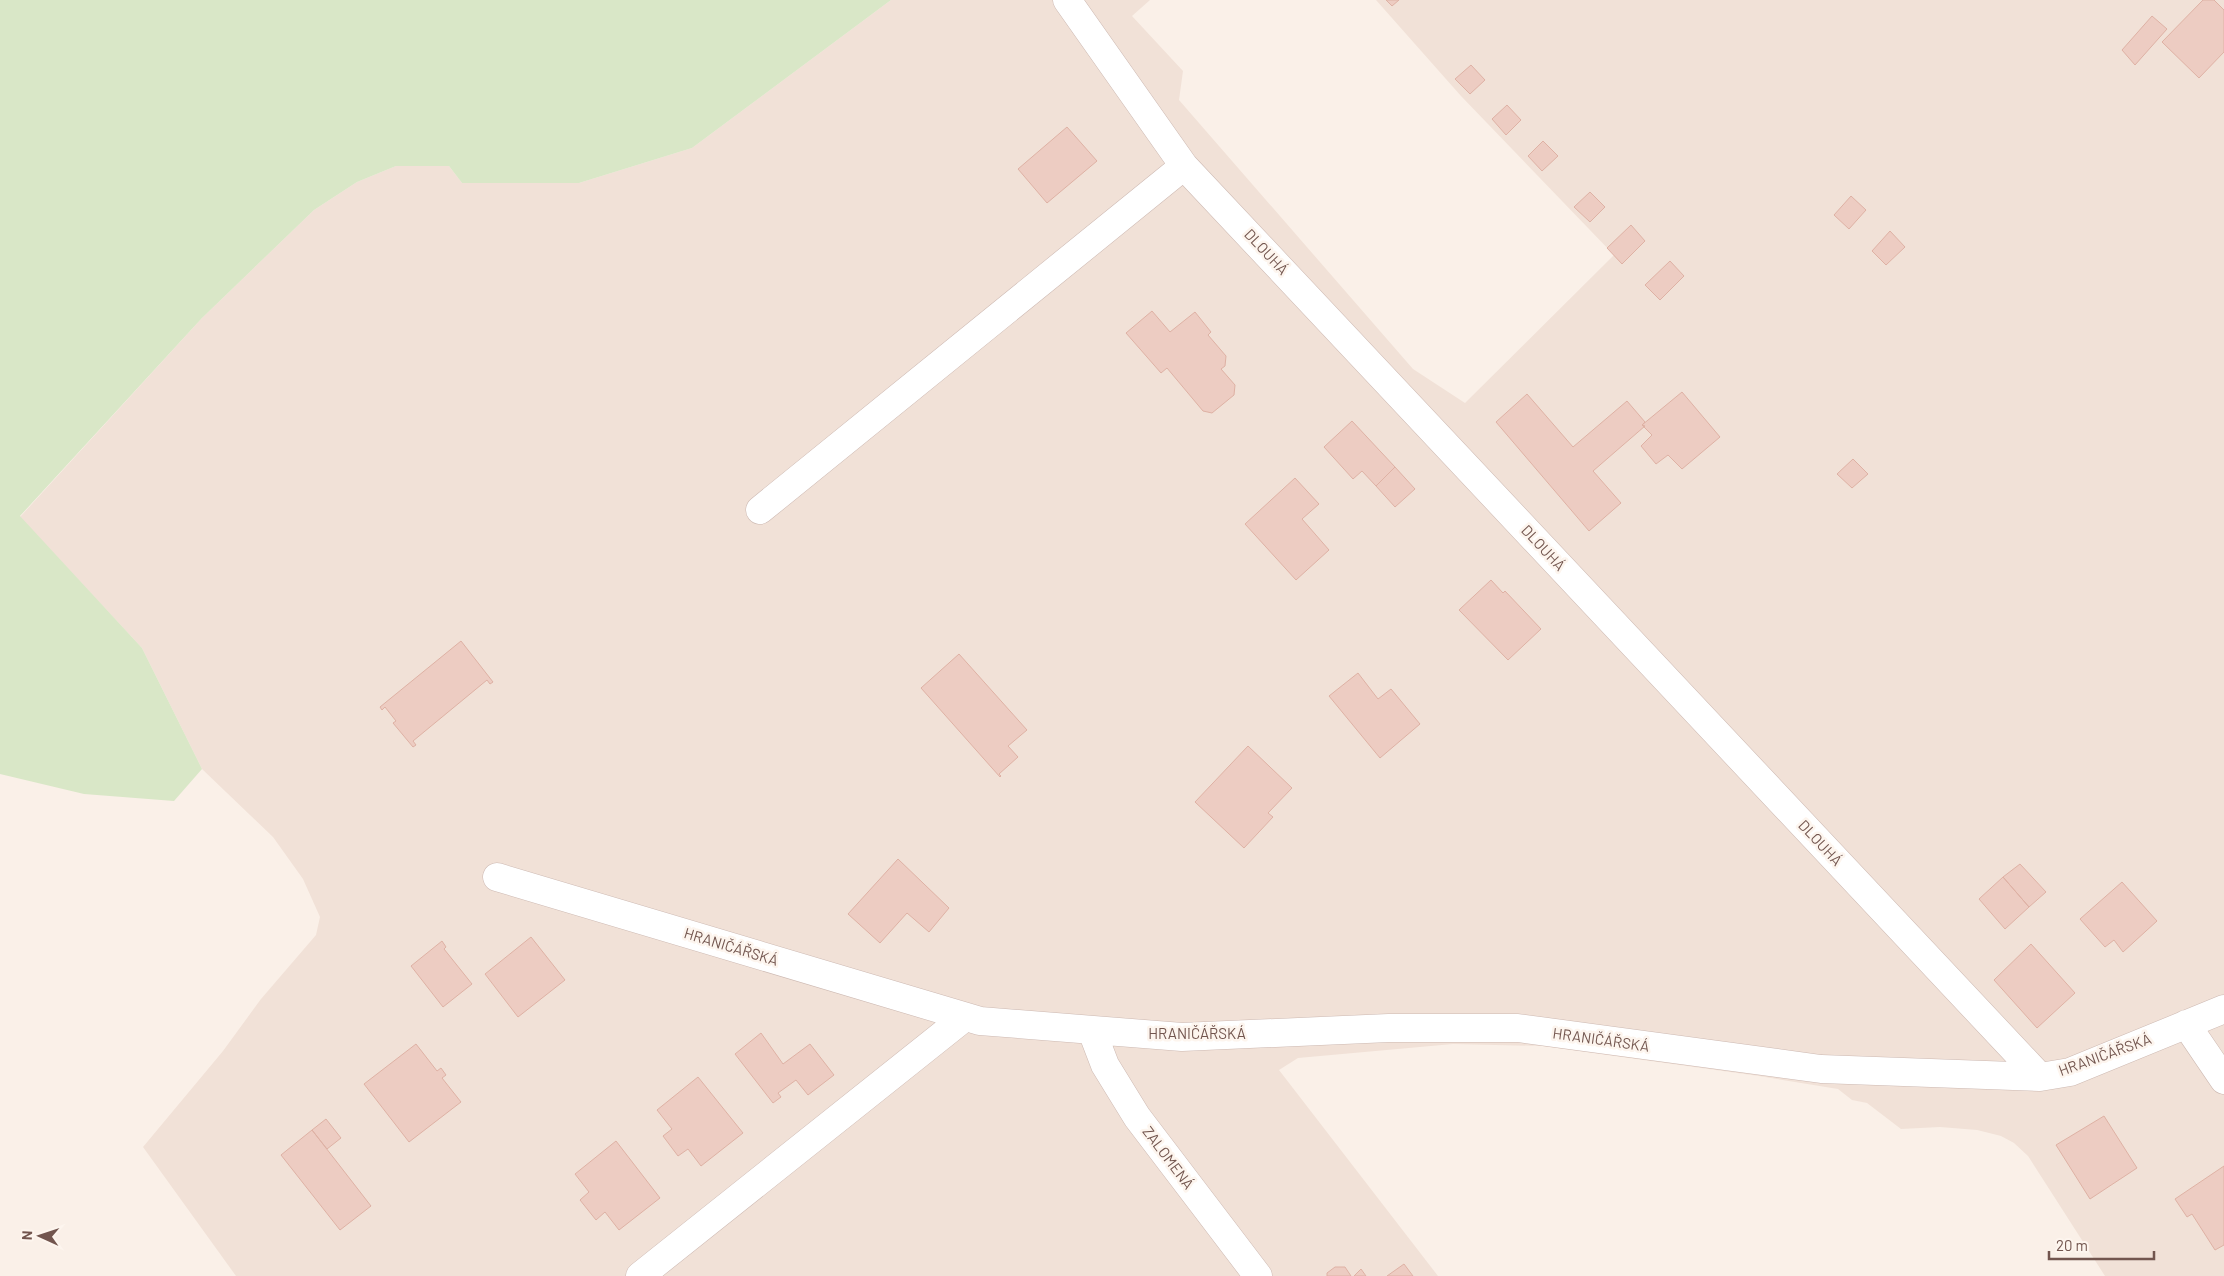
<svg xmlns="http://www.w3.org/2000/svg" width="2224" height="1276" font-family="Barlow,sans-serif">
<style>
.residential{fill:#f1e1d7}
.green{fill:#d9e7c7}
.building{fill:#edccc2;stroke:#deb1a4}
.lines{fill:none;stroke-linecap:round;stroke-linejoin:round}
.minor-casing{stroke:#cdb9b2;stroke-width:29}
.minor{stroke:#fff;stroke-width:28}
.labels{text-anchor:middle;stroke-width:5;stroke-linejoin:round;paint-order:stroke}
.street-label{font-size:15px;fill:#72554e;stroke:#fdf5ee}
</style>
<rect width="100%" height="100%" fill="#faf0e8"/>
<path class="residential" d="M891,0h259l-18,16 51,55 -4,29 234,269 52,34 149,-148 -153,-159 -85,-96h848v1276h-119l-77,-120 -14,-13 -13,-7 -24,-6 -37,-3 -39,2 -34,-26 -15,-3 -14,-11 -79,-13 -217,-30 -89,-2 -155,14 -19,12 159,206h-1202l-93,-129 80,-96 38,-52 55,-64 4,-18 -17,-38 -30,-42 -71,-68 -60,-121 -122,-131 182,-199 112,-108 43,-28 39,-16h53l13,17h117l113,-35z"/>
<path class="green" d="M0,0h891l-199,148 -113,35h-117l-13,-17h-53l-39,16 -43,28 -112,108 -182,198 122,132 60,121 -28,32 -90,-7 -84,-20z"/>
<path class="building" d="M1386,0h13l-7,6z
M2203,0h11l10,10v42l-25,26 -37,-36z
M2152,16l15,13 -32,36 -13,-15z
M1471,65l14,15 -15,14 -15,-15z
M1507,105l14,15 -15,15 -14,-16z
M1067,127l30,34 -50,42 -29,-34z
M1543,141l15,15 -16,15 -14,-15z
M1590,192l15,15 -15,15 -16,-15z
M1851,196l15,14 -17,19 -15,-14z
M1631,225l14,16 -23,23 -15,-16z
M1890,231l15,16 -19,18 -14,-14z
M1670,261l14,15 -24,24 -15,-15z
M1152,311l18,21 25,-20 16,20 -3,3 18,21 -1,10 -4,3 14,16 -1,10 -22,18 -9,-2 -36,-43 -6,5 -35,-40z
M1682,392l38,45 -38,32 -14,-14 -12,9 -15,-18 11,-11 -10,-10z
M1527,394l46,53 54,-46 18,21 -3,3 3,1 -52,45 28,32 -32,28 -93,-109z
M1352,421l43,46 -19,19 -14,-15 -9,8 -29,-32z
M1853,459l15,15 -16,14 -15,-14z
M1395,467l20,22 -20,18 -19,-21z
M1295,478l24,26 -17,15 27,31 -33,30 -51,-56z
M1491,580l12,13 2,-2 36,38 -33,31 -49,-50z
M461,641l32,41 -3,2 -3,-4 -74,61 3,4 -3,2 -20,-24 3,-2 -11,-14 -3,3 -2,-3z
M959,654l68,76 -19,16 10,11 -19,17 2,2 -1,1 -79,-89z
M1358,673l20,26 13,-10 29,35 -40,34 -51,-62z
M1248,746l44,42 -24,25 5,4 -29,31 -49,-46z
M898,859l51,49 -20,24 -22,-19 -27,30 -32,-29z
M2020,864l26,28 -17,15 -26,-30z
M2003,877l26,30 -24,22 -26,-30z
M2122,882l35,39 -34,31 -9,-12 -9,7 -25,-28z
M531,937l34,43 -47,37 -33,-43z
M442,941l4,6 -2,2 28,35 -29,23 -32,-41z
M2031,944l44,49 -38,35 -43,-48z
M761,1033l22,31 27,-20 24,31 -26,20 -12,-15 -18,13 3,4 -8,6 -38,-49z
M416,1044l21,27 4,-3 5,7 -4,3 19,24 -52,40 -45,-58z
M698,1077l45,56 -42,33 -13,-17 -10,7 -15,-20 9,-7 -15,-19z
M2104,1116l33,52 -47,31 -34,-54z
M326,1119l15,19 -14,11 -15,-19z
M312,1130l59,76 -31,24 -59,-75z
M616,1141l44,57 -41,32 -14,-18 -9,8 -16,-20 9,-8 -14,-18z
M2224,1166v79l-9,5 -23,-36 -5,3 -12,-18z
M1404,1264l9,12h-26z
M1335,1267h10l6,9h-24v-3z
M1361,1269l5,7h-12z"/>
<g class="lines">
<defs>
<path id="minor" d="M1067,0l117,166 856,911
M760,510l424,-344
M497,877l483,144 202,16 207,-9h129l303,41 219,8 30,-5 154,-63
M2186,1024l38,56
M1092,1031l13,34 32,52 121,159
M640,1276l325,-259"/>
</defs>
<use href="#minor" class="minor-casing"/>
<use href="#minor" class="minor"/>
</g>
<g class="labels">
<g class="street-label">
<text transform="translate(1266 252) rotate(47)" y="5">DLOUHÁ</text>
<text transform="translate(1543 548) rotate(47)" y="5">DLOUHÁ</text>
<text transform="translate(1820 843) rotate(47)" y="5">DLOUHÁ</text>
<text transform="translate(731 947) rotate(17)" y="5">HRANIČÁŘSKÁ</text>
<text x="1197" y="1039">HRANIČÁŘSKÁ</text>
<text transform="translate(1601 1040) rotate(8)" y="5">HRANIČÁŘSKÁ</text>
<text transform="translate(2105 1055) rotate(-20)" y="5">HRANIČÁŘSKÁ</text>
<text transform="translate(1168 1158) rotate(53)" y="5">ZALOMENÁ</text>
</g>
</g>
<g transform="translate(40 1236) rotate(273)" stroke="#fdf5ee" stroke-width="4" paint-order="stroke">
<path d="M0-4L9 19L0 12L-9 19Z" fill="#72554e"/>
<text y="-8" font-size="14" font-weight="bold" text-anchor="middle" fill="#72554e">N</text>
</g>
<path d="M2049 1251v8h105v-8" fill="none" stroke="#72554e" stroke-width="2.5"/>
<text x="2056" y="1251" font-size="15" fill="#72554e" stroke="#fdf5ee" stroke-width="4" paint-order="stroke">20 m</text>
</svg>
